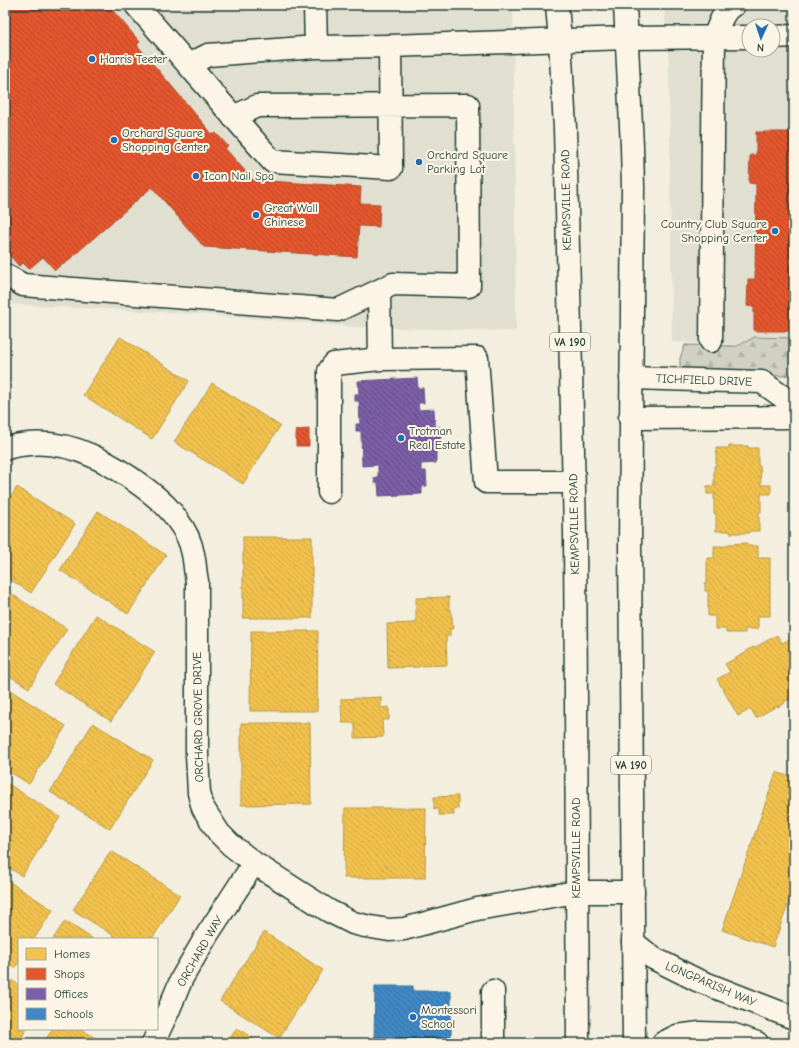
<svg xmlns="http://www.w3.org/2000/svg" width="799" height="1048" font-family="'Comic Neue',sans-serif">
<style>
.built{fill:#e1dfd0;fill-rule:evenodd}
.forest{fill:url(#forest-firs);stroke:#78877b}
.homes{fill:url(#homes-back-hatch);stroke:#b39946}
.shops{fill:url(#shops-back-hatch);stroke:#a94f30}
.offices{fill:url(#offices-back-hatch);stroke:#5f5484}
.schools{fill:url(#schools-back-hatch);stroke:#35729a}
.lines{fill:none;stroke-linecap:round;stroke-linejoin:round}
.minor-casing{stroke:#1f3d34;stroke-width:25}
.major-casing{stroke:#1f3d34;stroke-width:25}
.minor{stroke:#fcf5e5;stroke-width:22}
.major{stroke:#fcf5e5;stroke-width:22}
.poi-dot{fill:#1f6fb2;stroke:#fcf5e5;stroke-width:1.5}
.labels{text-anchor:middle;stroke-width:4;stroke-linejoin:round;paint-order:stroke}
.shield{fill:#fcf5e5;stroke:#617469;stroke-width:1}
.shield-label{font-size:11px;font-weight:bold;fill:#1f3d34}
.poi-label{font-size:12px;fill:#1f3d34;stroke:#fcf5e5;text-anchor:start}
.street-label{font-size:12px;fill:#1f3d34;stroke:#fcf5e5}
</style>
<defs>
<pattern id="forest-firs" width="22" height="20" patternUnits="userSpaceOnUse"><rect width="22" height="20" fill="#d0d1c2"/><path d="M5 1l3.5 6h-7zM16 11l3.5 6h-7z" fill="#b2b4a7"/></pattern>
<pattern id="homes-back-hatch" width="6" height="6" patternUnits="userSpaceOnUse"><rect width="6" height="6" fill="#f2c14e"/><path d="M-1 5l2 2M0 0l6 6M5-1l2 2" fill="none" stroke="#cfa745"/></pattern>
<pattern id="shops-back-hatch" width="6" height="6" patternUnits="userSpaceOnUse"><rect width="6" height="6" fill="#e4572e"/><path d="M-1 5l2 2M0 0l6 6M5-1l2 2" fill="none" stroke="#b84928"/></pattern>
<pattern id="offices-back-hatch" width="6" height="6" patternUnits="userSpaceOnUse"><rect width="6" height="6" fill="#7b5ea7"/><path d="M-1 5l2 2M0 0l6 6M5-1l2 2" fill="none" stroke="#5e4b81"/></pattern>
<pattern id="schools-back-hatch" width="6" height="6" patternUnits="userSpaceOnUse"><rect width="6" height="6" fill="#3f88c5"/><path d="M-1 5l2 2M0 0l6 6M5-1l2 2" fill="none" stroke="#3470a1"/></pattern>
</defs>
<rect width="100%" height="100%" fill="#f3eede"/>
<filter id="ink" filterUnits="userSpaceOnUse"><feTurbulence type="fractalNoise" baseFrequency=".025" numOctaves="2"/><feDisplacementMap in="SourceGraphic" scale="8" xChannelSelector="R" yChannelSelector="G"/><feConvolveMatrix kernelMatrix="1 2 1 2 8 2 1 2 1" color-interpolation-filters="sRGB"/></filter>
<g filter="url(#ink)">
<path class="built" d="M5,5h508l3,326 -160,-4 -159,-13 -192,-10z
M664,5h130v332l-38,-1 -19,8 -65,-2 -3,-279zM749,26h24v24h-24z"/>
<path class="forest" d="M755,337l39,1v36l-11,2 -103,-5v-13l5,-13 52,1z"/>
<path class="homes" d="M120,337l69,44 -37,58 -69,-44z
M212,383l68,43 -37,58 -69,-42z
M729,446h19v2h10v18h2l1,19h10v9h-10v18h-2v19h-10v2h-19v-2h-14v-17h-2v-19h2v-1h-9v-8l9,-1v-1h-2v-18h2v-18h13z
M17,487l58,37 -44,69 -26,-17v-70z
M98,511l68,44 -38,59 -68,-44z
M243,537h69v81h-69z
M747,543v3h11v12h12v58h-12v13h-13v4h-19v-4h-11v-13h-7v-25h-3v-8h2v-25h7v-12h14v-2z
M5,590l62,39 -38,59 -24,-15z
M449,597v13l2,-1v7h1l1,13 -3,-1v8h-4l1,29 -28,1v1l-31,1 -1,-44 29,-1v-25z
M96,615l59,37 -44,69 -58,-37z
M251,631h67l-1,80h-67z
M777,635l5,8 8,-4 4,7v51l-10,5 1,1 -7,4 -1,-1 -21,12 -5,-9 -13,7 -21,-37 13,-7 -5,-8 22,-12v-2l7,-3v1z
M5,687l61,39 -37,58 -24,-15z
M381,697v11l8,-1v13h-7l1,17 -28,1v-15h-13l-1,-24z
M93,723l60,37 -43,69 -60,-37z
M241,723h69l1,81 -70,1z
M776,772l18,6v109l-21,60 -51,-17z
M5,782l55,35 -38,59 -17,-11z
M458,796v13h-5l1,6h-15v-6h-5v-12z
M345,808h81l-1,70h-81z
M111,851l69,44 -28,44h-33l-46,-29z
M5,879l48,31 -19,29h-15v23l-4,6 -10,-7z
M65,921l28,18h-40z
M264,932l59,38 -44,68 -59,-37z
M5,976l14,9v44h8l-9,14h-13z
M237,1028l23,15h-33z
M52,1029h29l22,14h-59z"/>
<path class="shops" d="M5,5h103l32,37 -3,3 76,90 3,-2 12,13 -3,2 28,32 108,7 -1,16 20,1 -1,23 -20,-1 -2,31 -153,-10 -52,-60 -89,78 -1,-1 -7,6 -12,-13 -14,12 -6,-6 -4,3 -14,-16z
M756,132h38v199h-40v-24l-7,-1 1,-27h7l1,-95 -7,-1 1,-28h6z
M309,429v17h-13v-16z"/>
<path class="offices" d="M417,378l1,10h5l1,15h-6l1,7 15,-1 1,18h5l1,19h-5v17l-15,1v7h5l1,15h-5v8l-43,2 -1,-13h-3l-1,-5 4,-1v-12l-16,1 -1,-35h-5v-7h4l-1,-23h-4v-7h4l-1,-13z"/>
<path class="schools" d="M375,986h38v5h38v52h-77z"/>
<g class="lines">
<defs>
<path id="minor" d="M136,5l136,156 119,7 -1,-122
M315,5l1,42
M773,37l21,-1
M188,65l20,-10 108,-8 74,-1 237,-8 122,-1
M5,275l18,10 315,25 55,-26 76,2 -1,-181 -211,1 -24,11
M711,341l3,-303c4,-10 9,-29 20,-33
M380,359l97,-1 9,124h87
M631,378l131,4 32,23
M630,418l164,-1
M5,449c8,-4 15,-4 24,-5 43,-4 83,19 117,45 12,9 24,19 32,32 7,9 13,22 15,33 2,9 2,18 4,27v174l2,38 4,15 16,25 12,12 23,18 75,48 24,12 12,3 24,4 15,-1 73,-20 99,-17h57
M329,492v-121l5,-7 46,-5 -1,-68
M633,942l20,16 44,22 97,38
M153,1043l16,-34 13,-31 25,-43 47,-72
M493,1043v-52
M663,1043l14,-7 23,-3 31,1 26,9"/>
<path id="major" d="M557,5l3,35 5,88 10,404 3,511
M625,5l7,141 1,42 -3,359 4,496"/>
</defs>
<use href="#minor" class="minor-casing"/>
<use href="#major" class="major-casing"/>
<use href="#minor" class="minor"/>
<use href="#major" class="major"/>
</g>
</g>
<g class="poi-dot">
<circle cx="92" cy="59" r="4"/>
<circle cx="114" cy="140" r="4"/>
<circle cx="419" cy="162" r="4"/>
<circle cx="196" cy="176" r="4"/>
<circle cx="256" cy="215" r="4"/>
<circle cx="775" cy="231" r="4"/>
<circle cx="401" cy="438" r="4"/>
<circle cx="413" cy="1017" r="4"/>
</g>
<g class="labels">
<g class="shield">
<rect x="550" y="333" width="40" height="18" rx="3"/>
<rect x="611" y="756" width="40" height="18" rx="3"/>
</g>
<g class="shield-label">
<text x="570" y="346">VA 190</text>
<text x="631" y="769">VA 190</text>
</g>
<g class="poi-label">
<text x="100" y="63">Harris Teeter</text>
<text x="122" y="137">Orchard Square<tspan x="122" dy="14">Shopping Center</tspan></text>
<text x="427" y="159">Orchard Square<tspan x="427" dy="14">Parking Lot</tspan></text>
<text x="204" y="180">Icon Nail Spa</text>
<text x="264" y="212">Great Wall<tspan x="264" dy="14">Chinese</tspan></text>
<text x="767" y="228" text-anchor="end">Country Club Square<tspan x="767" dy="14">Shopping Center</tspan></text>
<text x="409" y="435">Trotman<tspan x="409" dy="14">Real Estate</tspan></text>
<text x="421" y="1014">Montessori<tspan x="421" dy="14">School</tspan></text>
</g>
<g class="street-label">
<text transform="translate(566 200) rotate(-91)" y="4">KEMPSVILLE ROAD</text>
<text transform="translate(704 380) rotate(2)" y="4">TICHFIELD DRIVE</text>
<text transform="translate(574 524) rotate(-91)" y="4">KEMPSVILLE ROAD</text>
<text transform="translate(198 717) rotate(-91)" y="4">ORCHARD GROVE DRIVE</text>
<text transform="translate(576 848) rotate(-90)" y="4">KEMPSVILLE ROAD</text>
<text transform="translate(200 951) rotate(-60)" y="4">ORCHARD WAY</text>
<text transform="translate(711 984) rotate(23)" y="4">LONGPARISH WAY</text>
</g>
</g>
<rect width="799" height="1048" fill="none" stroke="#fcf5e5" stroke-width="20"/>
<rect x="10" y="10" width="779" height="1028" fill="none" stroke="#1f3d34" stroke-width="1.5" filter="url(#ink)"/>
<rect x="18" y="938" width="140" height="92" fill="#fcf5e5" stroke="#a4ab9e"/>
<rect x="26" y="948" width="20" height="12" fill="#f2c14e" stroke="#a4ab9e"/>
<text x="54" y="958" font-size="12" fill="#1f3d34">Homes</text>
<rect x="26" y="968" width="20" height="12" fill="#e4572e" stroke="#a4ab9e"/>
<text x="54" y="978" font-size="12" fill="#1f3d34">Shops</text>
<rect x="26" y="988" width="20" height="12" fill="#7b5ea7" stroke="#a4ab9e"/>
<text x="54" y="998" font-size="12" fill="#1f3d34">Offices</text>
<rect x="26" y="1008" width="20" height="12" fill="#3f88c5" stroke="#a4ab9e"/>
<text x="54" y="1018" font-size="12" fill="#1f3d34">Schools</text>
<g transform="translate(761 38) rotate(183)"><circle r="19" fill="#fcf5e5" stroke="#a4ab9e"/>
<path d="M0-3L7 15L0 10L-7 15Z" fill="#1f6fb2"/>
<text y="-6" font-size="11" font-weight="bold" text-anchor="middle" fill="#1f3d34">N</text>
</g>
</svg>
